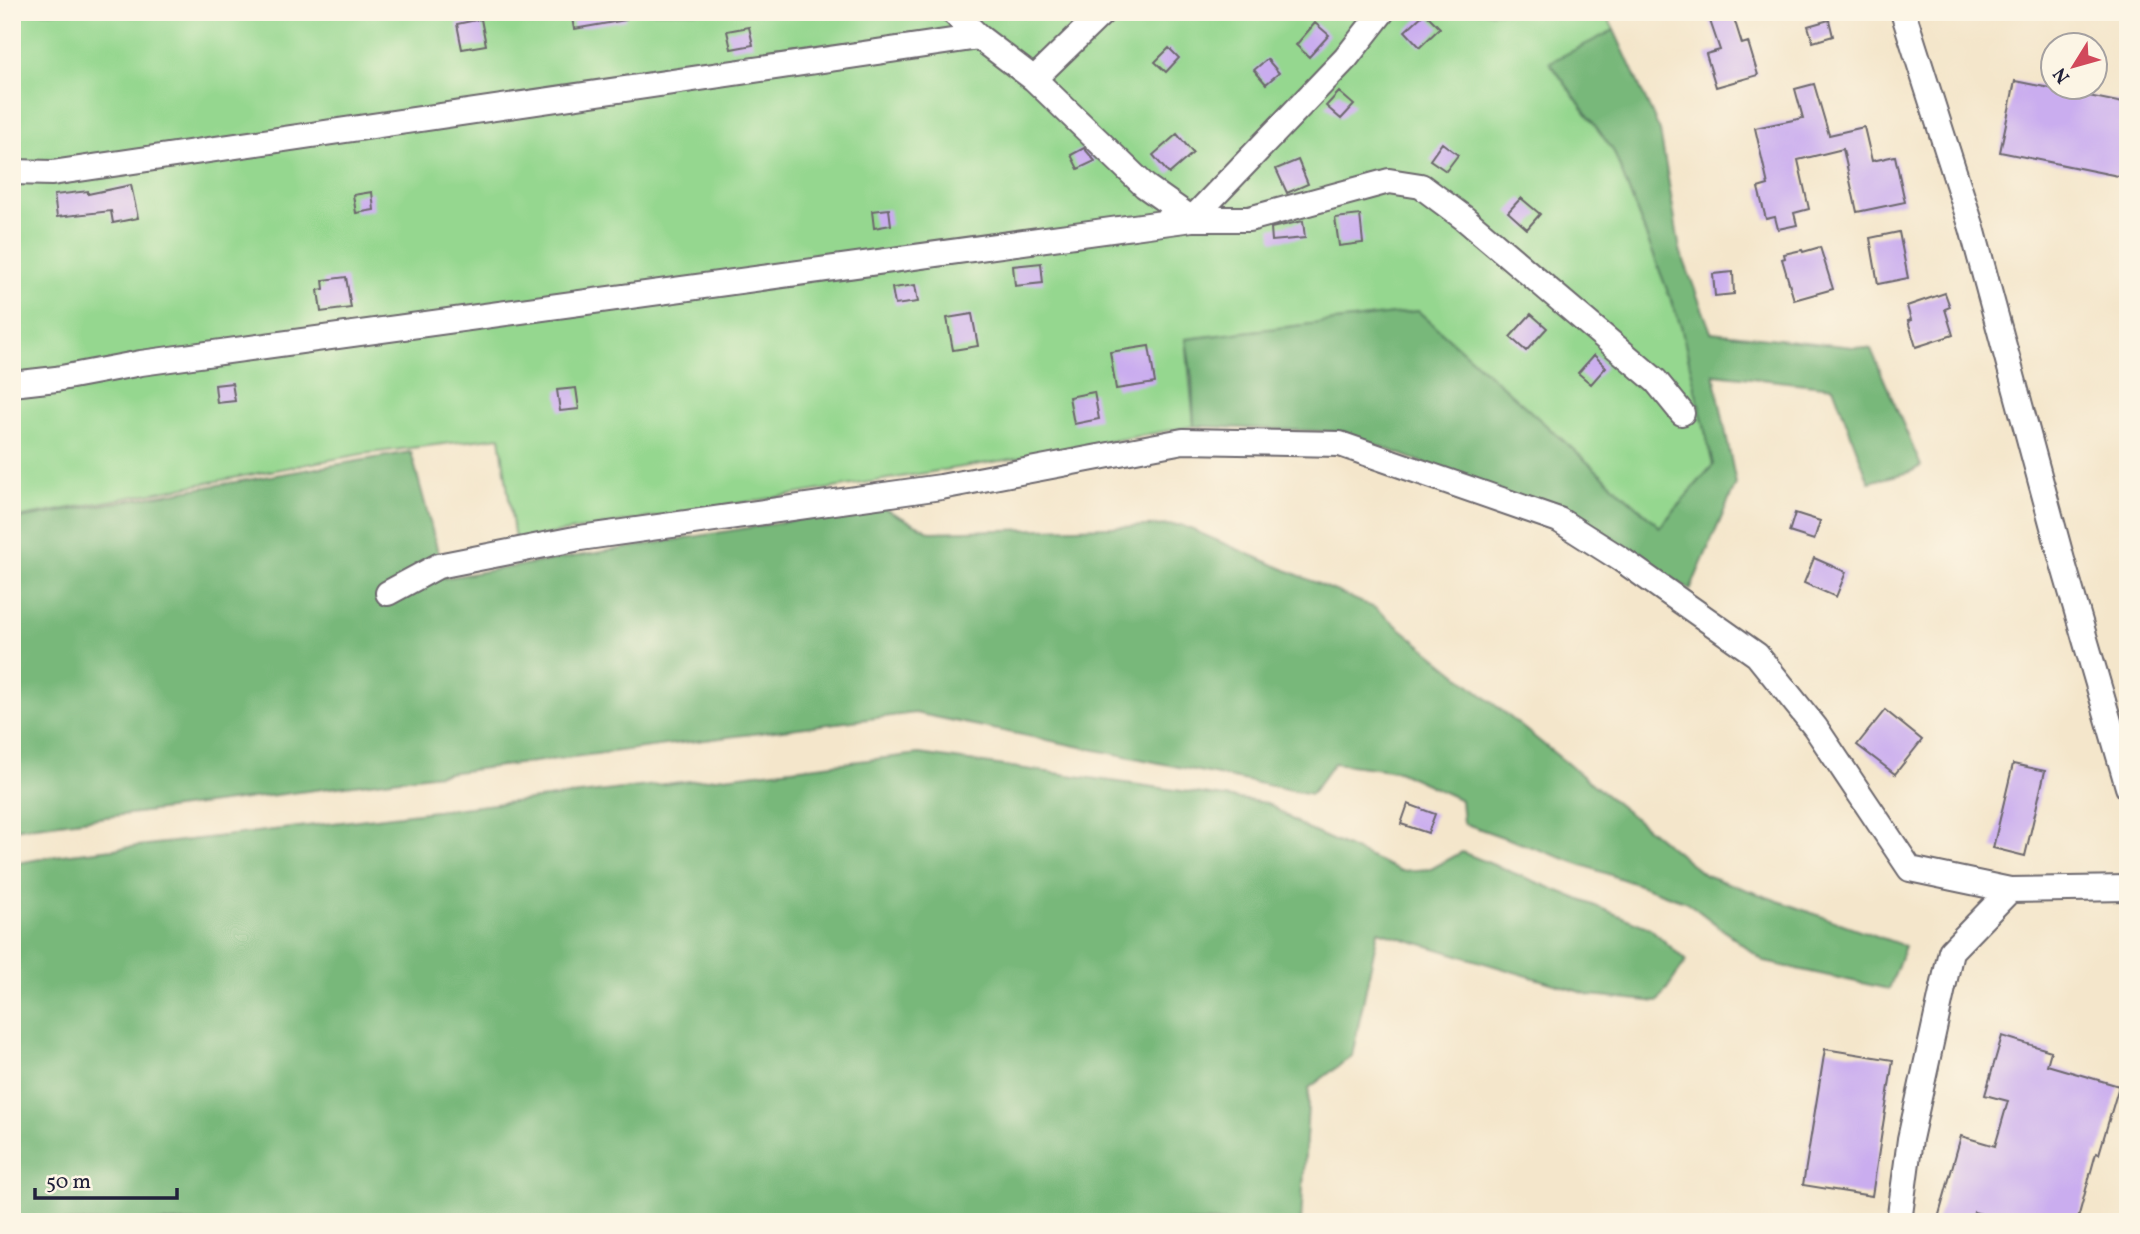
<svg xmlns="http://www.w3.org/2000/svg" width="2140" height="1234" font-family="Vollkorn,serif">
<style>
.green{fill:#95d78f;stroke:#5c7c65;stroke-width:2}
.forest{fill:#78b87a;stroke:#4d6d5a;stroke-width:2}
.building{fill:#caadef}
.lines{fill:none;stroke-linecap:round;stroke-linejoin:round}
.minor-casing{stroke:#6c676d;stroke-width:28}
.minor{stroke:#fff;stroke-width:24}
</style>
<rect width="100%" height="100%" fill="#fcf5e5"/>
<filter id="ink" filterUnits="userSpaceOnUse"><feTurbulence type="fractalNoise" baseFrequency=".0143" numOctaves="2"/><feDisplacementMap in="SourceGraphic" scale="14" xChannelSelector="R" yChannelSelector="G"/><feConvolveMatrix kernelMatrix="1 2 1 2 8 2 1 2 1" color-interpolation-filters="sRGB"/></filter>
<filter id="wash" filterUnits="userSpaceOnUse"><feTurbulence type="fractalNoise" baseFrequency=".00686" numOctaves="4" result="noise"/><feDisplacementMap in="SourceGraphic" scale="28" xChannelSelector="R" yChannelSelector="G"/><feGaussianBlur stdDeviation="1.57" result="paint"/><feColorMatrix in="noise" values="0 0 0 0 0 0 0 0 0 0 0 0 0 0 0 0 0 1.4 0 .05"/><feComposite in="paint" operator="in"/></filter>
<g filter="url(#wash)">
<rect width="100%" height="100%" fill="#f4e6cb"/>
<path class="green" d="M12,12h1593l9,18 -63,34 63,88 67,174 32,139 -53,62 -242,-216 -232,28 8,87 -170,31 -509,83 -15,-103 -138,17 -350,65z"/>
<path class="forest" d="M1614,30l46,101 20,119 31,82 160,17 50,117 -11,6 -41,10 -36,-95 -119,-13 22,110 -46,106 -110,-68 -238,-90 -148,-6 -2,-47 -6,-40 232,-28 242,216 53,-62 -32,-139 -67,-174 -64,-90z
M411,452l34,126 434,-72 52,26 250,-7 194,83 330,267 200,71 -16,43 -124,-27 -78,-60 -224,-79 -2,-23 -63,-29 -64,-8 -23,31 -396,-81 -903,116v-309z
M919,754l348,49 38,25 96,43 30,-2 31,-17 188,76 36,33 -28,41 -67,-7 -213,-64 -26,125 -43,32 -8,134h-1289v-358l50,-9z"/>
<g id="blocks">
<path class="building" d="M571,12h54l1,8 -52,9z
M1707,12h25l10,32 6,-2 10,33 -42,12 -10,-33 14,-4z
M1425,13l15,15 -20,19 -15,-16z
M481,19l5,26 -24,4 -5,-25z
M1829,20l4,16 -20,6 -5,-16z
M1315,23l14,12 -20,22 -13,-12z
M749,27l4,18 -22,4 -4,-18z
M1169,48l10,10 -13,14 -11,-10z
M1267,59l12,14 -13,11 -12,-14z
M2015,81l113,23v74l-128,-26z
M1814,84l15,51 35,-8 8,34 23,-5 10,46 -48,10 -14,-63 -45,11 11,49 -15,4 3,12 -19,4 -3,-12 -9,2 -8,-31 10,-3 -13,-57 48,-10 -8,-29z
M1339,92l15,13 -13,14 -15,-13z
M1177,134l16,19 -24,21 -16,-19z
M1442,143l16,12 -12,16 -16,-11z
M1084,148l11,13 -17,8 -7,-14z
M1298,160l10,24 -21,9 -11,-24z
M131,185l7,33 -25,5 -2,-12 -54,6 -3,-22 34,-4v3z
M372,192l2,18 -18,3 -3,-18z
M1521,198l19,16 -13,15 -19,-17z
M889,209l2,16 -17,3 -2,-17z
M1360,215l3,28 -24,3 -4,-28z
M1303,221l2,17 -33,3 -1,-13z
M1899,232l9,46 -30,6 -8,-46z
M1820,247l13,42 -39,11 -12,-41 3,-1 -1,-4 18,-4 1,2z
M1041,263l2,20 -28,3 -2,-20z
M1733,272l1,22 -19,2 -2,-22z
M346,277l5,31 -30,4 -3,-22 6,-1 -1,-9z
M915,285l3,17 -23,3 -3,-17z
M1945,293l5,14 -5,2 8,26 -37,12 -8,-26 3,-1 -4,-14z
M972,314l6,32 -25,4 -6,-32z
M1531,314l16,14 -21,23 -16,-14z
M1149,346l6,37 -39,6 -6,-37z
M1594,355l12,12 -15,17 -13,-11z
M232,383l3,18 -18,2 -2,-18z
M576,388l3,21 -19,2 -3,-21z
M1094,392l5,27 -25,5 -5,-27z
M1795,513l25,8 -6,19 -25,-8z
M1814,558l32,14 -10,25 -32,-14z
M1885,710l37,30 -27,34 -38,-29z
M2013,764l32,7 -20,85 -32,-8z
M1408,804l27,10 -7,19 -27,-9z
M2002,1036l49,15 -4,14 72,21 -20,68 -3,-1 -19,69h-68l-35,-10 -3,10h-34l24,-86 34,10 13,-45 -23,-6z
M1825,1049l68,11 -21,136 -69,-11z"/>
</g>
</g>
<g filter="url(#ink)">
<use href="#blocks" fill-opacity="0" stroke="#6c676d" stroke-width="2"/>
<g class="lines">
<defs>
<path id="minor" d="M953,12l26,25 55,42 111,107 47,33h57l140,-38 32,5 43,32 192,163 26,32
M1903,12l69,216 90,332 66,227
M1034,79l69,-67
M12,172l40,1 927,-136
M12,384l44,-5 85,-16 1051,-144 154,-161 36,-46
M388,593l50,-27 142,-28 361,-51 242,-46 157,3 219,76 63,40 135,95 58,72 95,142 100,21
M1899,1222l11,-83 41,-188 59,-61 118,-2"/>
</defs>
<use href="#minor" class="minor-casing"/>
<use href="#minor" class="minor"/>
</g>
</g>
<rect width="2140" height="1234" fill="none" stroke="#fcf5e5" stroke-width="42"/>
<g transform="translate(2074 66) rotate(233)"><circle r="33" fill="#fcf5e5" stroke="#a5a1a1" stroke-width="2"/>
<path d="M0-5L12 26L0 18L-12 26Z" fill="#d1495b"/>
<text y="-10" font-size="19" font-weight="bold" text-anchor="middle" fill="#22223b">N</text>
</g>
<path d="M35 1188v10h142v-10" fill="none" stroke="#22223b" stroke-width="3.5"/>
<text x="46" y="1188" font-size="21" fill="#22223b" stroke="#fcf5e5" stroke-width="5" paint-order="stroke">50 m</text>
</svg>
